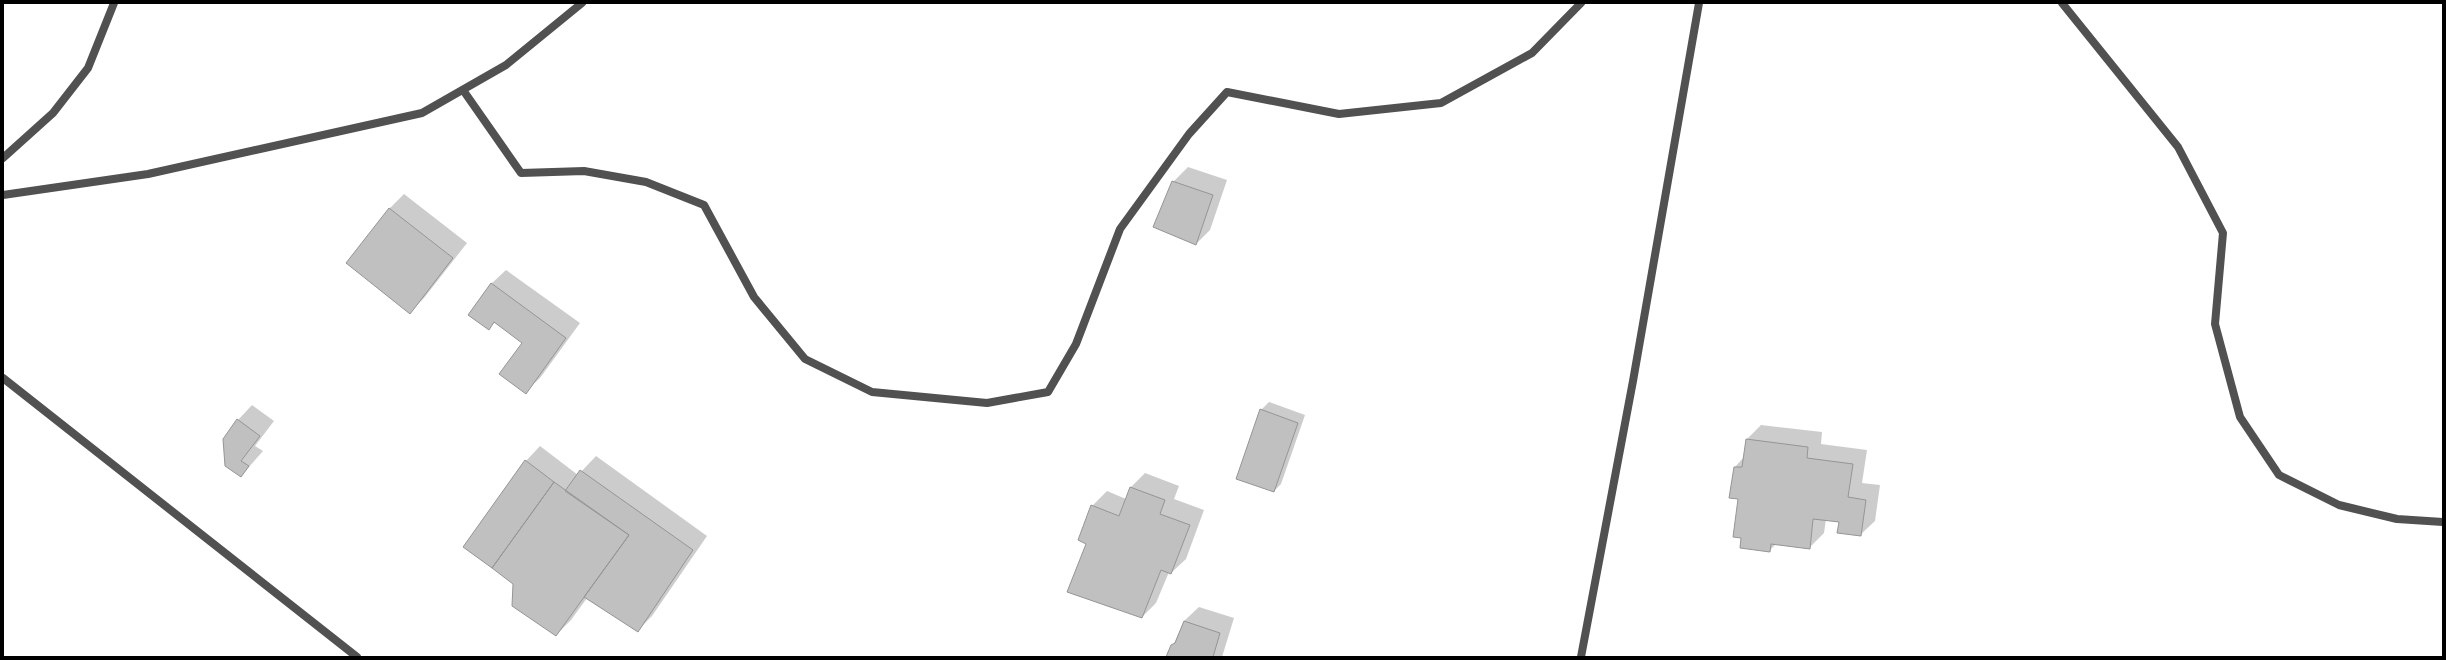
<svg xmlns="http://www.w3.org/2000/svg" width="2446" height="660" font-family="'DejaVu Sans',sans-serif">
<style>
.shadow{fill:#0003}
.building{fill:#c0c0c0;stroke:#959595}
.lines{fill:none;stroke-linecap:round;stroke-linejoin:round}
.street{stroke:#515151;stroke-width:8}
</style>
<rect width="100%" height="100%" fill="#fff"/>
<path class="shadow" d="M1188,167l39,13 -17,50 -14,14 -23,-62z
M404,194l63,49 -43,55 -14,14 -21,-103z
M506,270l74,53 -40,55 -15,14 -2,-50 -28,-20 -7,6 3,-44z
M1269,402l36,13 -24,69 -7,7 -13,-81z
M252,405l22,16 -19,25 8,5 -22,25 -3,-56z
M1761,425l61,7 -1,12 46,6 -5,33 18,2 -5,36 -15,14 -20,-14 -14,-2 -2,14 -15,15 -32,-5 -8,8 -27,-13 -7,-71 9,-10 3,-18z
M540,446l38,29 18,-19 111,80 -55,80 -15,15 -50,-33 -16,22 -15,15 -30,-174z
M1145,473l34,13 -5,13 30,11 -18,49 -15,14 -2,-1 -13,31 -14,14 -55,-74 5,-37 15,-15 19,8 5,-12z
M1199,607l35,11 -12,39h-54l16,-36z"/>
<path class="building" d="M1172,181l41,14 -17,50 -43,-18z
M389,208l64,50 -43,56 -64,-51z
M491,283l75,55 -40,56 -27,-20 23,-31 -28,-21 -5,8 -21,-15z
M1260,409l38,14 -24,69 -38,-13z
M237,419l23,17 -19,25 8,5 -8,11 -16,-11 -2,-27z
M1746,439l62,8 -1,11 46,6 -5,33 18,3 -5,36 -24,-3 2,-11 -26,-3 -3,30 -39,-5 -1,8 -30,-4 1,-10 -8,-1 5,-38 -9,-1 5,-31h8z
M525,460l29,22 -62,86 -29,-21z
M580,470l113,80 -55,82 -54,-35 45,-62 -64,-44z
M554,482l75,53 -73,101 -44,-30 1,-22 -21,-16z
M1130,487l35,13 -5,14 30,11 -19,49 -10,-4 -19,48 -75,-26 19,-48 -8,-4 13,-35 28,11z
M1184,621l36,12 -7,24h-47l5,-12 4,-2z"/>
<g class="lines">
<path class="street" d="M2062,3l116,144 45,86 -8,91 25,93 39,58 60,30 58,14 46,3
M463,90l58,83 63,-2 62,11 58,23 50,92 51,62 67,33 115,11 61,-11 28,-48 44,-115 69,-95 38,-42 112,22 102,-11 91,-50 49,-50
M3,158l50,-45 35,-45 26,-65
M3,195l145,-21 274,-61 84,-48 76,-62
M3,378l354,279
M1581,657l52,-276 66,-378"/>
</g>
<rect width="2446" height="660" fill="none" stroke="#000000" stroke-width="8"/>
</svg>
